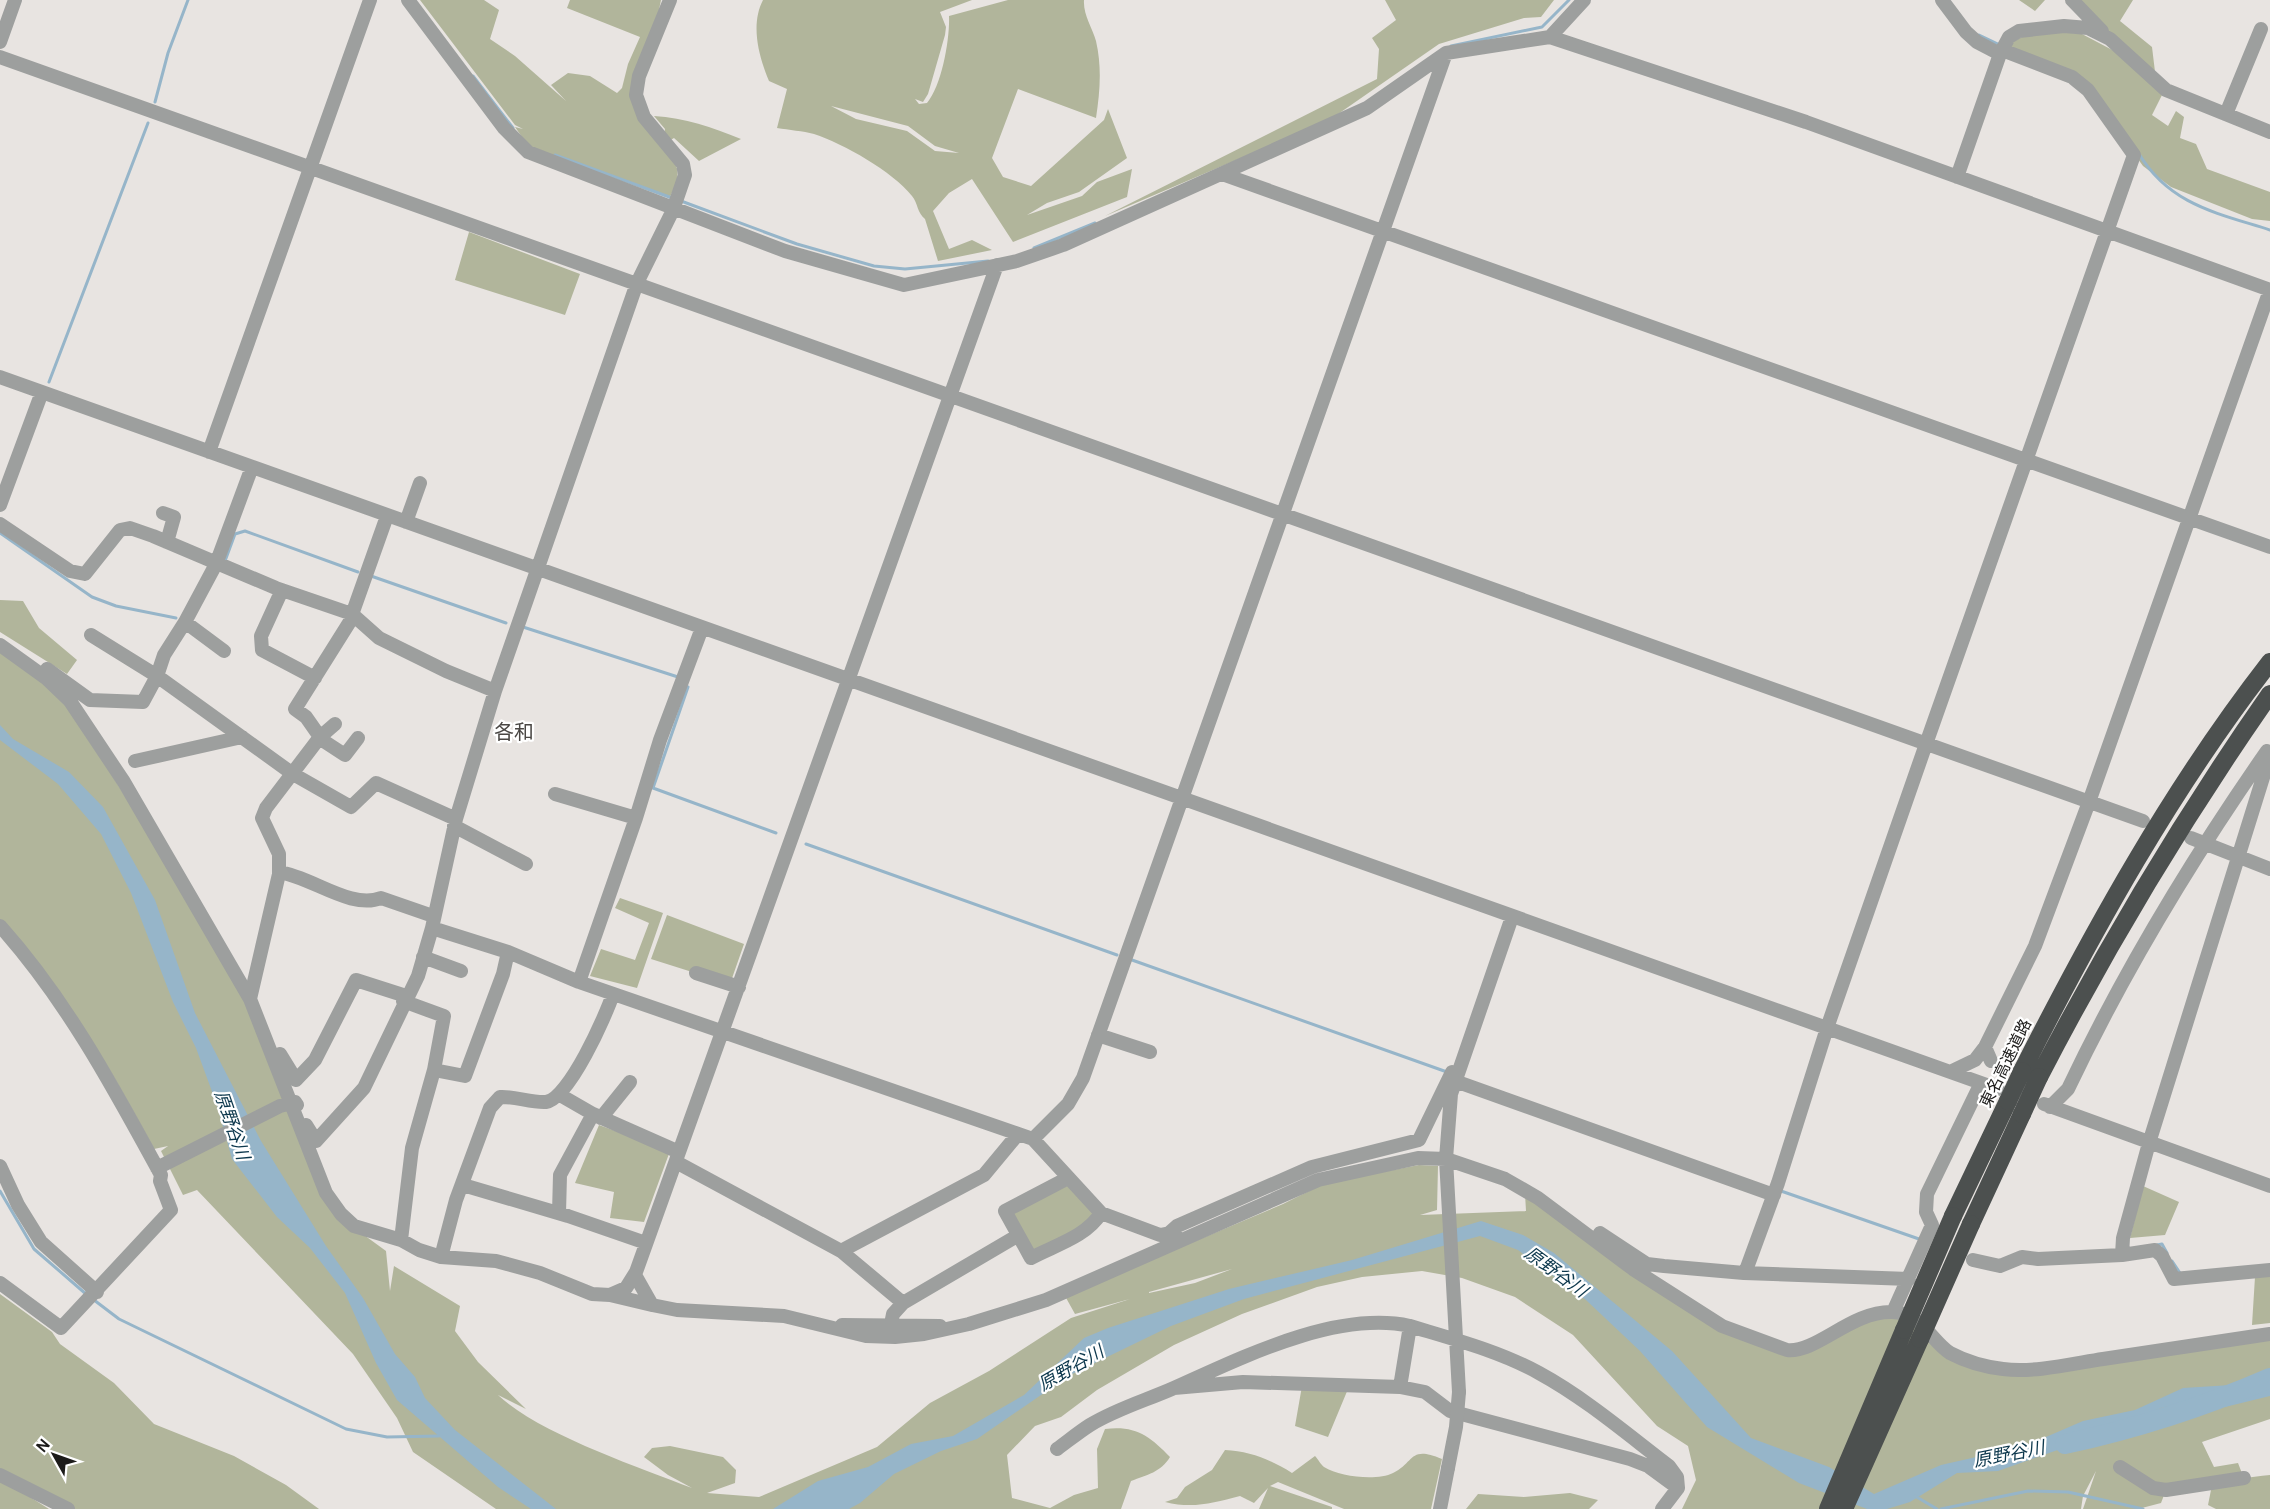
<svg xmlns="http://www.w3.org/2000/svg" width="2270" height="1509" font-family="Overpass,'Noto Sans JP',sans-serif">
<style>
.green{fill:#b1b59b;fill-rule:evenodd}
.water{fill:#96b5c9}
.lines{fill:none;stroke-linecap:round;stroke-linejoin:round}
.stream{stroke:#96b5c9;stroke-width:3}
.river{stroke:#96b5c9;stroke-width:20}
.minor{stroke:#9d9f9e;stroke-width:14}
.highway{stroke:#4c504f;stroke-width:18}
.minor-bridge{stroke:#9d9f9e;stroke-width:14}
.highway-bridge{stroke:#4c504f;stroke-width:18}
.labels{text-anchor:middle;stroke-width:4.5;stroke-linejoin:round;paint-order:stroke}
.street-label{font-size:16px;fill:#1c1b1a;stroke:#fff}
.water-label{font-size:18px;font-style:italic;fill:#0c374c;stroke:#fff}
.quarter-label{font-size:20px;fill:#4a4744;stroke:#fff}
</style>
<rect width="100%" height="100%" fill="#e8e4e1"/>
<path class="green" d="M420,0h64l15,10 -9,29 25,17 51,45 -15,-16 17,-12 22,3 27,17 5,-5 6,-24 12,-27 -73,-29 3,-8h91l-7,34 -23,52 32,53 2,-10 -11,-13c31,2 58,11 87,23l-42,22 -25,-23 -12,7c18,20 20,28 8,52l-141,-50 -14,-20 8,2 -8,-4z
M763,0h209l-32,12 6,15 -1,8 -17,59 -5,8 -8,-3 4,5 8,-1c15,-18 23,-65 22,-87l59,-16h76c-1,15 8,27 12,41 6,26 4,51 0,77l-78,-29 -26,69 11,19 28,9 73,-66 4,-11 19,49 -48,34 -32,11 -20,12 55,-19 15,-14 35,-13 -5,28 -114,45 -41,-63 -23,14 -16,18 16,38 23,-9 20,10 -54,11 -13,-42c-8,-6 -7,-16 -13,-23 -20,-25 -68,-52 -98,-62 -11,-3 -25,-4 -37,-6l10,-39 -18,-8c-10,-24 -19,-56 -6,-81zM831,106l77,20 27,20 24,7 -24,-2 -28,-20 -51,-12z
M1385,0h169l-13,17 -17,1 -85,26 -111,77 -223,95 272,-137 2,-30 -7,-11 24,-18z
M2019,0h26l-10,11z
M2074,0h59l-13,21 32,26 4,33z
M2052,31l30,3 36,19 45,40 -11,22 16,11 8,-15 8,6 -4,21 16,6 11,25 63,23v29l-18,-2 -81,-32 -28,-21 -55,-76 -80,-40 3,-7 18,-10z
M469,232l111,42 -15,41 -110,-35z
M0,600l23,1 16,27 38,32 -10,14 -67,-42z
M0,647l62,47 188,305 81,212 55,40 4,40 4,-25 66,40 -5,25 23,31 48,47 -28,-14c42,39 138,71 194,93l-24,-13 -24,-18 8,-9 18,-2 53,11 13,13 -1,13 -28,10 52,4 118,-50 53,-44 59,-32 82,-53 59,-19 -55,15 -10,-18 218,-92 42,-21 94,-18 19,1 -1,44 -17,5 106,-4 -1,-17 168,115 105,42 95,-39 54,38 57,19 266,-35v85l-68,23 12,25 24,-4 5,13 -77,14 -5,13 -23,6h-55l13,-38 -13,25 -2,13h-399l14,-29 -8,-34 -31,-20 -84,-91 -58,-38 -53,-19 -40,-7 -60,6 -45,10 -75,27 -68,31 -77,45 -36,27 -26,9 -28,29 5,43 38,10 24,-13 24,-7 -1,-39 8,-20c30,-4 45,7 65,28 -9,15 -23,18 -39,24l-10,28h-625l-83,-57 -16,-34 -44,-64 -156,-164 -14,5 -22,-44 7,-5 -14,3c-41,-75 -87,-161 -154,-217zM1232,1269l-37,14 -46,10v-1z
M620,898l43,15 -26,75 -47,-12 11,-27 34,11 14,-37 -34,-15z
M667,915l77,29 -14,40 -79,-25z
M599,1125l71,26 -26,71 -34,-4 4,-26 -39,-9z
M1068,1182l29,32 -5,9 -61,32 -24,-43z
M2143,1186l36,16 -14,33 -35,3z
M2270,1276v47l-18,2 3,-48z
M0,1294l52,38 8,12 54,39 40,41 80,32 52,29 33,24h-261l-36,-17 27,17h-49z
M1302,1386l46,3 -20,48 -33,-11z
M1225,1450c25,1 46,10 67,23l23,-17c3,3 6,9 9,11 16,10 53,14 69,6 22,-11 16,-28 49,-14l-11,50h-87l-66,-27 -8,4 62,21v2h-73l9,-21 -14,15 -14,-7c-27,7 -47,13 -75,6l12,-4 8,-11 27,-17z
M2270,1475v34h-54l-8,-4 3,-15c17,-11 39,-13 59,-15z
M1570,1493l28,7 -9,9h-123l12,-15 46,3z"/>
<path class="water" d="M0,725l13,14 56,33 34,35 52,93 40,113 66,128 65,105 37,52 32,56 20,23 10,21 30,32 101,79h-25l-33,-22 -101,-87 -21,-37 -31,-70 -35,-45 -33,-31 -45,-58 -15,-54 -21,-57 -23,-46 -42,-109 -30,-59 -43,-50 -58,-44z
M1481,1221l42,14 31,18 118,98 79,87 78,29 45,27 67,-29 84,-19 58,-25 52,-11 48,-22 64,-4 23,-10v22l-45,11 -45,-3 -19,4 -72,31 -91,32 -41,2 -47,29 -23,7h-20l-68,-26 -92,-56 -67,-76 -54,-51 -68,-50 -38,-14 -236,63 -73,27 -101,49 -93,64 -36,12 -47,23 -34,29 -11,6h-76l45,-28 50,-14 43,-23 42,-8 71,-41 60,-57 24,-10 121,-39 123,-29z"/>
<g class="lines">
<path class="stream" d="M1979,35l21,10
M1451,46l91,-19 27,-27
M473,76l40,52
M155,102l13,-49 20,-53
M2139,154c31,51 78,59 131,76
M555,155l117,43
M681,201l116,43 77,22 31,3 83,-8
M1034,248l61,-25
M49,382l99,-259
M0,533l92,64 24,9 60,12
M225,561l10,-27 10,-3 113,41
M371,576l135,47
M523,627l155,50
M688,687l-35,101 123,45
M806,844l311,111
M1132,960l315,112
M0,1191l34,58 52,45
M1781,1191l138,48
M2157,1245l5,-1 5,9
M2172,1261l8,12
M94,1300l25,19 227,110 41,8 52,-1
M1915,1496l22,13
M1941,1509l87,-18 40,1 75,17"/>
<path class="river" d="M2065,1444c74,-16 136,-36 205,-66"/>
<path class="minor" d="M408,0l96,128 24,24 257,99 119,34 113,-24 46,-16 304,-137 79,-55 104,-16 256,85 464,168
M1942,0l24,32 11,10 23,12
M2072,0l30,31
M1550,37l34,-37
M0,42l15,-42
M0,57l2143,764
M2226,114l35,-85
M1222,174l1048,373
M1957,177l43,-123 9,-17 10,-6 45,-5 24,2 22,11 56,51 104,42
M0,377l1998,712
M209,452l161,-452
M0,505l42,-113
M163,513l11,4 -7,25
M406,522l14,-39
M0,524l70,47 15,3 35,-44 10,-2 23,8 123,52 76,26 27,24 67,33 49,20
M282,590l-21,46 1,14 53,28
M185,622l39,29
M91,635l66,41 136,98 58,33 25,-24 80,36
M0,645l46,33 24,23 54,81 126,217 76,194 15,21 13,12 47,14 18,10 22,7 55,4 44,12 52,21 18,1 42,10 25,5 107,6 82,20 29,1 29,-3 45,-10 77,-24 272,-120 100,-22 28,1 59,20 33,19 95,71 89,57 65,24c30,3 64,-39 105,-38 30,1 39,29 58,41 15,8 36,14 53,16 31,4 68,-5 100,-10 55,-8 111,-17 167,-25
M47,669l43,31 53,2 14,-26 7,-21 21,-33 31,-58 36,-97
M320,737l15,-13
M319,738l26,17 13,-17
M135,761l107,-24
M555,794l81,24
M454,826l72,38
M2191,838l79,31
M279,872c33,5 72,38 102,26l52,18
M0,926c67,75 113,161 161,249l-1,6 11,29 -110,118 -61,-45
M432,928l76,24 71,30 454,157 68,74c-15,24 -46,32 -70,45l-26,-47 63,-33
M423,957l38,14
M696,973l43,14
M579,982l57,-164 24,-78 42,-112
M250,999l29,-125v-20l-17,-36 4,-10 54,-71 -14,-20 -11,-8 54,-86 38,-107
M1098,1035l52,17
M1985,1047l6,14
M280,1054l16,26 19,-20 41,-80 50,16
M434,1070l31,6 38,-102 5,-22
M1950,1072l25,-12 10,-13 50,-101 54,-144 181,-512
M1455,1081l319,114
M560,1095l33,19 86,38
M2044,1104l226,82
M2050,1107l18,-18c57,-120 123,-229 199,-338
M601,1118l29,-36
M306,1125l10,16 48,-53 54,-112 14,-48 24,-109 39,-128 142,-408 36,-73 12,-35 -2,-11 -39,-47 -8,-22 3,-19 31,-76
M1033,1139l35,-35 15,-26 363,-1025
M676,1162l165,89 62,52
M0,1166l18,39 23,37 56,50
M157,1168l123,-62 15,-4 2,3
M463,1185l105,31 78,27
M559,1213l1,-38 33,-61
M1101,1213l59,22 15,-3
M1600,1233l47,31 17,2 80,7 165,6
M1168,1234l9,-8 135,-59 107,-27 33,-68
M401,1240l11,-92 22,-78 10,-54 -41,-15
M841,1251l143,-76 34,-41
M2122,1255l1,-17 26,-95 121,-388
M441,1257l15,-57 34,-92 10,-11c15,-1 31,6 46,5 23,-3 60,-87 67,-108
M1973,1260l27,6 22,-9 16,2 84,-4 33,-5 7,6 12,23 96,-9
M1745,1273l33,-90 49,-155 99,-284 208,-589 -46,-65 -16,-13 -70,-27
M635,1275l17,30
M610,1295l16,-7 10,-16 361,-1007
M1893,1312l39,-87 -6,-13 1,-18 54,-111
M891,1324l2,-10 10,-11 114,-67
M842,1325l98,1
M1400,1387l10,-61c43,13 89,25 129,47 46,25 88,61 130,93l8,11 1,11 -16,21
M1174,1388l69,-6 157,5 25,5 25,19 180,48 18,7 30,22
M1459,1392l-13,-233 5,-65 61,-177
M1057,1449c11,-8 22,-17 33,-24 26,-16 57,-25 84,-37 67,-30 162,-78 236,-62
M2120,1467l33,21 13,2 78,-12
M0,1475l68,34
M1440,1509l8,-41"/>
<path class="highway" d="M2022,1071c72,-142 150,-283 248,-409
M2039,1077c69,-133 145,-260 231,-383
M1953,1216l55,-115
M1971,1224l51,-110
M1828,1509l76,-179
M1844,1509l76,-170"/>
<path class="minor-bridge" d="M1448,1468l8,-41 3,-35"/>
<path class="highway-bridge" d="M2008,1101l14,-30
M2022,1114l17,-37
M1904,1330l49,-114
M1920,1339l51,-115"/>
</g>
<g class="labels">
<g class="street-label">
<text transform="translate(2005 1063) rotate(-64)" y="6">東名高速道路</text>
</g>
<g class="water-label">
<text transform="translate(232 1125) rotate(71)" y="6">原野谷川</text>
<text transform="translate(1556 1272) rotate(36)" y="6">原野谷川</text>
<text transform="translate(1071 1368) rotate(-30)" y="6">原野谷川</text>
<text transform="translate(2009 1454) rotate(-11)" y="6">原野谷川</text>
</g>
<g class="quarter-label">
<text x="514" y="739">各和</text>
</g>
</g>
<g transform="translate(54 1455) rotate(310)" stroke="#ffffff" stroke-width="4.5" paint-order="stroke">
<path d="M0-4.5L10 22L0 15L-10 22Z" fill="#1c1b1a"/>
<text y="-9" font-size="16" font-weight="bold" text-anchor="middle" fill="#1c1b1a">N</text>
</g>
</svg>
